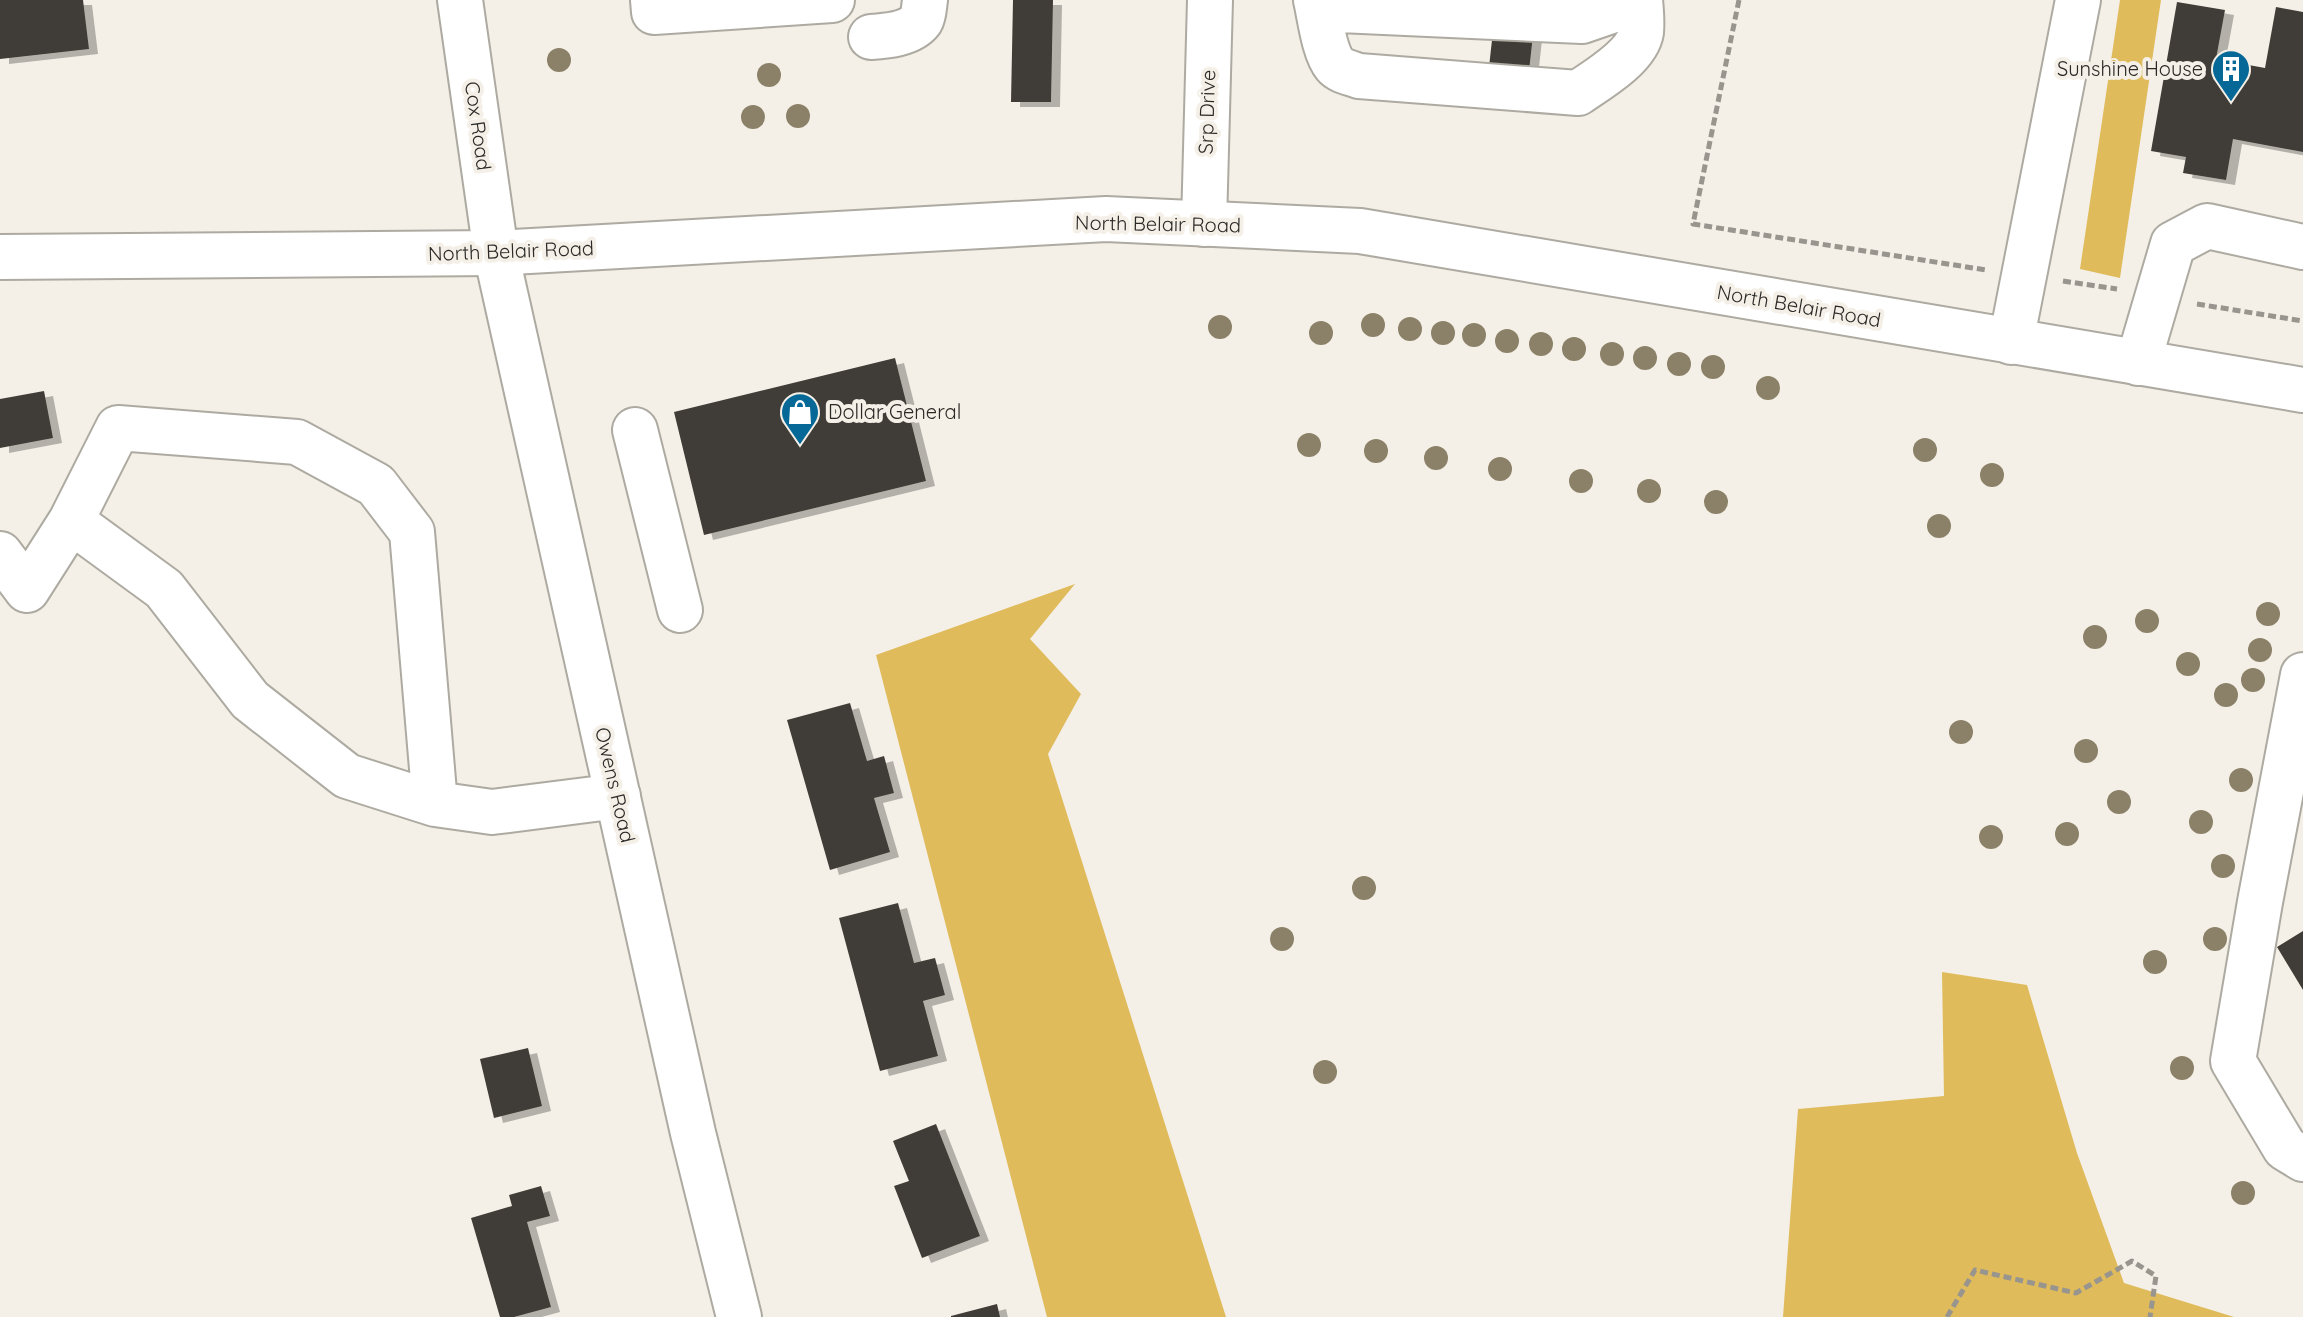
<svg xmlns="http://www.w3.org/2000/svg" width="2303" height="1317" font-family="Quicksand,sans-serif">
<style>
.forest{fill:#e0bb5c}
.building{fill:#413e37;filter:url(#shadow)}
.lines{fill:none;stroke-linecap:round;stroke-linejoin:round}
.minor-casing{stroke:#adaaa1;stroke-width:48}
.major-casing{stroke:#adaaa1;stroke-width:48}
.path{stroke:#98958e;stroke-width:5;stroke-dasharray:8 4;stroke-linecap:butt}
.minor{stroke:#fff;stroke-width:44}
.major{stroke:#fff;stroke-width:44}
.tree{fill:#8b8168}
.labels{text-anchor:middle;stroke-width:8;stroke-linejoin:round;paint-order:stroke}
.poi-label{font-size:20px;fill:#2b2926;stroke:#f4f0e7;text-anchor:end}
.street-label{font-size:20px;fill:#2b2926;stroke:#f4f0e7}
</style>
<defs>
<filter id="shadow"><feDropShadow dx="9" dy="5" stdDeviation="0" flood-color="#0004"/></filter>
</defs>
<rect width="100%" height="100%" fill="#f4f0e7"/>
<path class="forest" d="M2120,0h41l-41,278 -40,-9z
M1075,584l-45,55 51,55 -33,60 178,563h-179l-171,-662z
M1942,972l85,13 50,168 47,130 110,34h-451l15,-208 146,-13z"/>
<path class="building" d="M0,0h83l6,49 -89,10z
M1013,0h40l-2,102h-40z
M2177,2l48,8 -9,49 49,9 11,-61 27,5v140l-70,-13 -7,41 -43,-7 3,-16 -35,-6z
M1493,31l40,4 -4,36 -40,-4z
M895,358l31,123 -222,54 -30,-123z
M44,391l9,47 -53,10v-49z
M850,703l17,58 17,-5 10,37 -20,5 16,54 -60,18 -43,-150z
M898,903l16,60 21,-5 10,37 -22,6 15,55 -58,15 -41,-153z
M2303,931v59l-26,-43z
M528,1048l14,58 -48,12 -14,-59z
M936,1124l44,112 -58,22 -28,-72 15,-5 -16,-40z
M541,1186l9,30 -23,6 24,85 -37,10h-14l-29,-99 41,-12 -3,-11z
M997,1304l3,13h-49v-1z"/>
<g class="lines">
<defs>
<path id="minor" d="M460,0l36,253 197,880 46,184
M653,0l1,12 178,-12
M1316,0c4,17 8,52 19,65 5,6 16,8 24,11l219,17c19,-13 59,-36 63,-61 1,-10 0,-22 -1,-32
M1324,0l16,10 242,11 29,-10 15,-11
M871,37c15,-1 40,-3 50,-17 3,-5 3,-14 4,-20
M1204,224l6,-224
M2011,342l67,-342
M2138,363l35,-119 34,-18 96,21
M635,430l45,180
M71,521l47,-93 179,14 79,43 36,47 23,272
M0,554l27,36 44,-69 93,68 86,111 97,76 88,28 57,8 126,-16
M2303,675l-43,227 -27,159 52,87 18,11"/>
<path id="major" d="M0,257l496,-4 610,-34 254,12 943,159"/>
</defs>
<use href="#minor" class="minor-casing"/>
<use href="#major" class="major-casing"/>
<path class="path" d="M1739,0l-46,224 293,46
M2063,281l54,8
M2197,304l106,17
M1947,1317l28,-47 101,23 56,-32 24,15 -6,41"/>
<use href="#minor" class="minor"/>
<use href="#major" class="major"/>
</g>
<g class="tree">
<circle cx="559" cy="60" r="12"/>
<circle cx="769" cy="75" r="12"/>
<circle cx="798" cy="116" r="12"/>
<circle cx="753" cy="117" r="12"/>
<circle cx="1373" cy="325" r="12"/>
<circle cx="1220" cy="327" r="12"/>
<circle cx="1410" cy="329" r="12"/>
<circle cx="1321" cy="333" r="12"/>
<circle cx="1443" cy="333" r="12"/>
<circle cx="1474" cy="335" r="12"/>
<circle cx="1507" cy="341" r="12"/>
<circle cx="1541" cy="344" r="12"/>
<circle cx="1574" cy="349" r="12"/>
<circle cx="1612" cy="354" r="12"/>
<circle cx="1645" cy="358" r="12"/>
<circle cx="1679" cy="364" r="12"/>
<circle cx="1713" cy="367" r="12"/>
<circle cx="1768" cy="388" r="12"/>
<circle cx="1309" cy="445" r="12"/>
<circle cx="1925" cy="450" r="12"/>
<circle cx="1376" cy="451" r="12"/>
<circle cx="1436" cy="458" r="12"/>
<circle cx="1500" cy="469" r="12"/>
<circle cx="1992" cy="475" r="12"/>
<circle cx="1581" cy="481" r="12"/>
<circle cx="1649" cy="491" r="12"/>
<circle cx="1716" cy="502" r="12"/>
<circle cx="1939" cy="526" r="12"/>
<circle cx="2268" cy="614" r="12"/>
<circle cx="2147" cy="621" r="12"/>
<circle cx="2095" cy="637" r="12"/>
<circle cx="2260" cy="650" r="12"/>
<circle cx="2188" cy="664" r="12"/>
<circle cx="2253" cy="680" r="12"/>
<circle cx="2226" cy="695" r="12"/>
<circle cx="1961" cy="732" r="12"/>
<circle cx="2086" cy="751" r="12"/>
<circle cx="2241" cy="780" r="12"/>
<circle cx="2119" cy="802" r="12"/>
<circle cx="2201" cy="822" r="12"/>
<circle cx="2067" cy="834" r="12"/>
<circle cx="1991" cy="837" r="12"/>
<circle cx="2223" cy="866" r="12"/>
<circle cx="1364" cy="888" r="12"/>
<circle cx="1282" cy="939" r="12"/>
<circle cx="2215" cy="939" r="12"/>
<circle cx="2155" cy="962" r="12"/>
<circle cx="2182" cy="1068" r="12"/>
<circle cx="1325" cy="1072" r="12"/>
<circle cx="2243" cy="1193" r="12"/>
</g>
<defs>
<symbol id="building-pin" viewBox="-11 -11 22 30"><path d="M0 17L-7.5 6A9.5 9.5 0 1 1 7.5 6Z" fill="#066897" stroke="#f4f0e7"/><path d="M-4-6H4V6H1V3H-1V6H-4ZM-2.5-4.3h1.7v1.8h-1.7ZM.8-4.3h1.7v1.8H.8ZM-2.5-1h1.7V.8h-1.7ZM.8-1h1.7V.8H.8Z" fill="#fff"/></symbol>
<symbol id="shop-pin" viewBox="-11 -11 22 30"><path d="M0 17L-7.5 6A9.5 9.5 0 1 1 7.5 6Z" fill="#066897" stroke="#f4f0e7"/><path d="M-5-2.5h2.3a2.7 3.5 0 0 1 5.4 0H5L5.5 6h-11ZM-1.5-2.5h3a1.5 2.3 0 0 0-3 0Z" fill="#fff"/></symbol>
</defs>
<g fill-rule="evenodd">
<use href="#building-pin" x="2209" y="47" width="44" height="60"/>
<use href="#shop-pin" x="778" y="390" width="44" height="60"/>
</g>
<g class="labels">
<g class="poi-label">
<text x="2203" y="76">Sunshine House</text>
<text x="828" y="419" text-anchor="start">Dollar General</text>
</g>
<g class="street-label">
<text transform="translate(1207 112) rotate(-88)" y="7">Srp Drive</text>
<text transform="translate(478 126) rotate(82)" y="7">Cox Road</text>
<text transform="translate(1158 224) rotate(1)" y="7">North Belair Road</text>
<text transform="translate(511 251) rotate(-2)" y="7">North Belair Road</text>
<text transform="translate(1799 306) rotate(10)" y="7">North Belair Road</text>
<text transform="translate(615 785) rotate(77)" y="7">Owens Road</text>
</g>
</g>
</svg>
